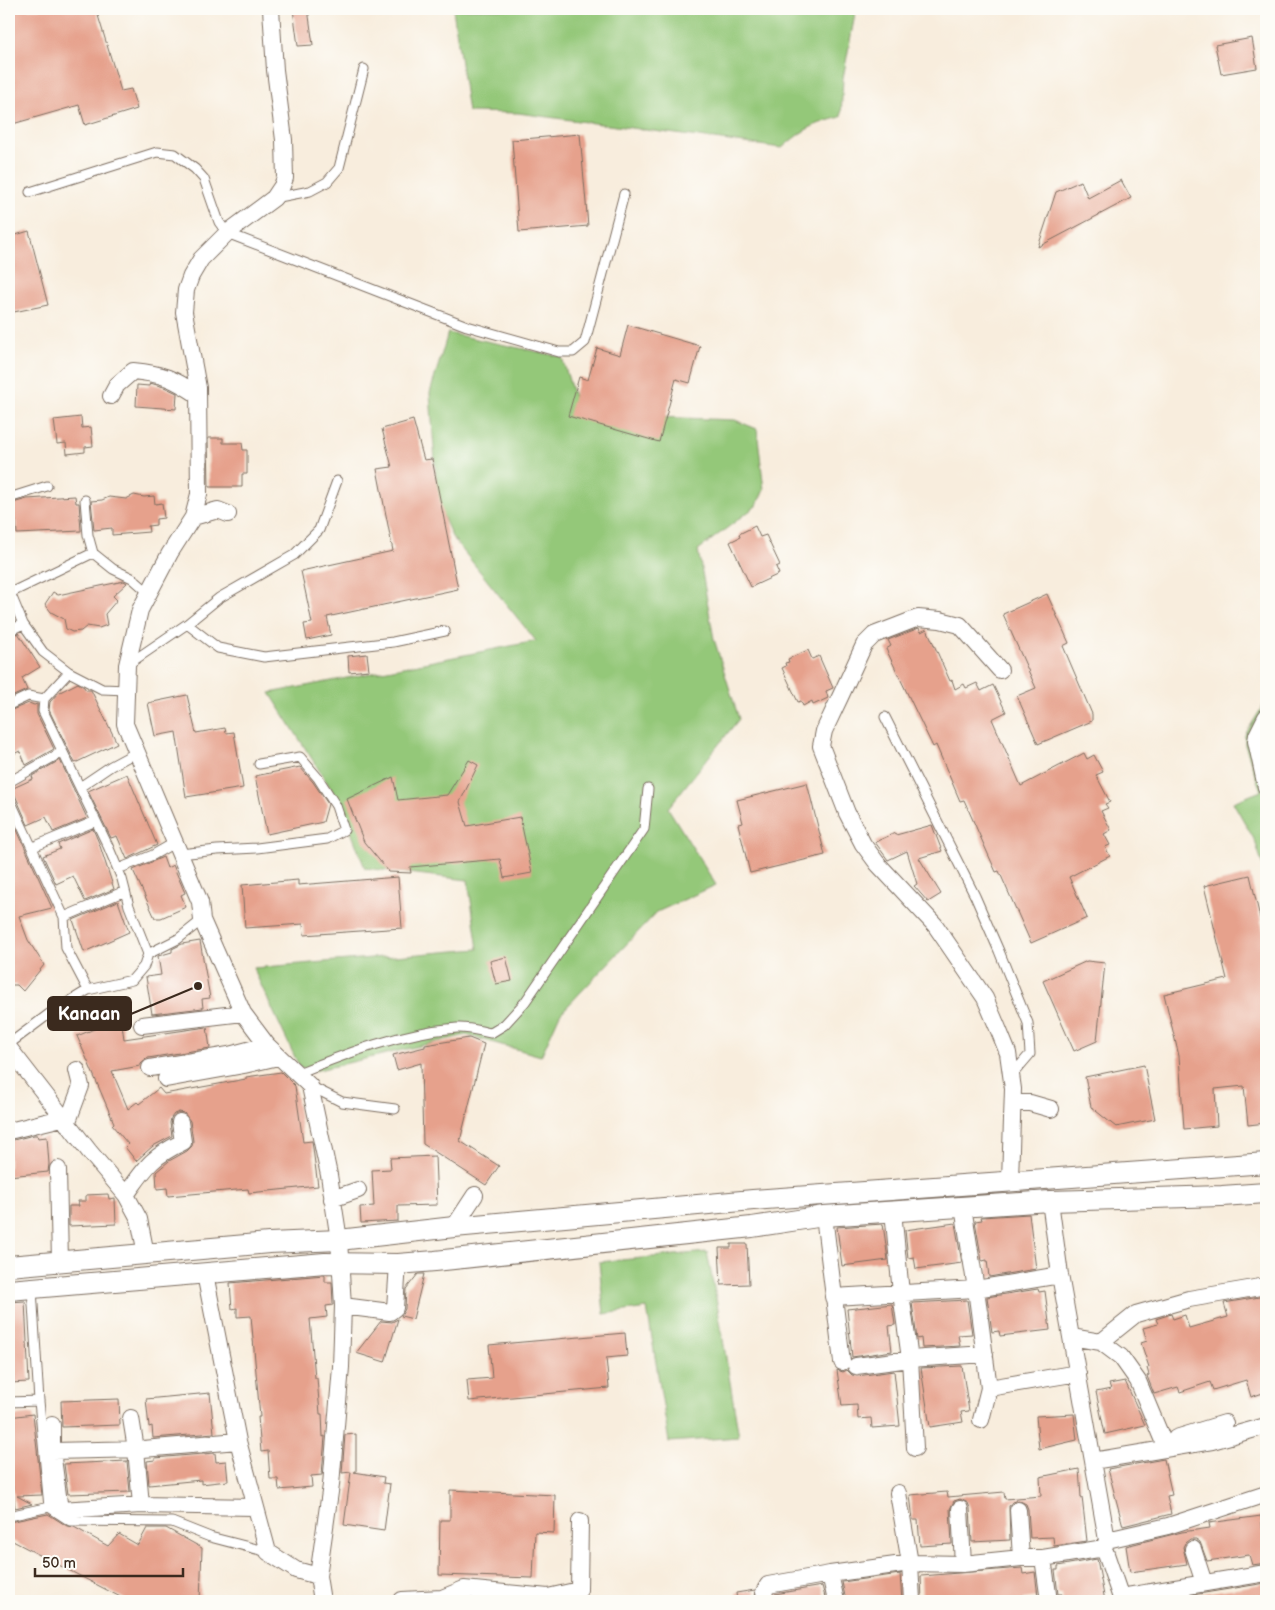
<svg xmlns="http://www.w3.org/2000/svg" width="1275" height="1610" font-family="'Balsamiq Sans',sans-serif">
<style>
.green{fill:#94c879;stroke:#68794c}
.building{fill:#e6a18c}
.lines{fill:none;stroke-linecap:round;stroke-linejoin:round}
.service-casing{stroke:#7d6e61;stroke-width:11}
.minor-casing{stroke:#7d6e61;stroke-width:18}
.tertiary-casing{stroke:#7d6e61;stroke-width:22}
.service{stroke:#fff;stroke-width:9}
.minor{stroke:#fff;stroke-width:16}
.tertiary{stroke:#fff;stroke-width:20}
.leader{fill:none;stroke:#3b2a1e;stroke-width:2}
.callout-dot{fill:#3b2a1e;stroke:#fdfcf7;stroke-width:2}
.callout{fill:#3b2a1e;stroke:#3b2a1e;stroke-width:2}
.callout-label{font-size:18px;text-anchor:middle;font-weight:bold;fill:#fff}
</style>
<rect width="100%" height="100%" fill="#fdfcf7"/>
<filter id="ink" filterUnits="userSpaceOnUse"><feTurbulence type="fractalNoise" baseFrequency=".02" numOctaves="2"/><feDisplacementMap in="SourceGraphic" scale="10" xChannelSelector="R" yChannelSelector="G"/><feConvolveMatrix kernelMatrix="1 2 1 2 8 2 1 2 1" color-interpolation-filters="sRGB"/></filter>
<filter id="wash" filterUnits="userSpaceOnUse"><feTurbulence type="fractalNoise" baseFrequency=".0096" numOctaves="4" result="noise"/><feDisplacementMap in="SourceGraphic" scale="20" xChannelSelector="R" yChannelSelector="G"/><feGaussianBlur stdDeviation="1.12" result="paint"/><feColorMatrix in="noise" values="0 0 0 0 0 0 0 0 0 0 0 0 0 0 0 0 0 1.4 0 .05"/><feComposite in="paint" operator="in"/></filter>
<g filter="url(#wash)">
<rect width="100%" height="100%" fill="#f8eddd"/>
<path class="green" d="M453,9h403l-13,69 -2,39c-28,7 -37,12 -59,31l-264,-35 -50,-1z
M448,333l114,24 17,57 156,6 22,9 7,61 -8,16 -58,44 16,89 25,80 -71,89 48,77 -59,27 -97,102 -19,42 -75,-21 -152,36 -14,-3 -47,-100 225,-19 -10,-69 -103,-12 -25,-65 -70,-110 266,-52 -84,-104 -14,-33 -8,-111z
M1266,701v174l-11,-34 -22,-39 28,-11 -16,-46v-10z
M707,1252l10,51 22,134 -70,5 -22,-134 -43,6 -5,-52z"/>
<g id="blocks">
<path class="building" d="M9,9h87l25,82 10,-2 6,20 -52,16 -6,-20 -70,20z
M293,9h15l5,36 -15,1z
M1252,38l5,30 -36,6 -6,-29z
M580,134l8,92 -69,6 -7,-92z
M1121,180l10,18 -93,49 18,-55 25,-11 7,17z
M29,231l19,74 -39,8v-76z
M628,325l72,21 -10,37 -14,-4 -17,63 -91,-26 11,-39 9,3 9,-32 23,7z
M150,383l14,4 13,6 -1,16 -40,-3 1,-21 12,1z
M81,417l1,11 9,-1 2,19 -8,1v5l-18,2 -1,-11 -9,1 -3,-24z
M413,420l11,40 8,-1 26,130 -131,28 4,18 -24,5 -3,-16 8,-1 -11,-52 92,-20 -16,-82 15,-2 -10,-38z
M208,438h15v5h19l1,7h4v24h-5v13h-33z
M134,495l10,2 10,-1 1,8 7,-1 2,15 -8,1v6l-8,1 1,6 -37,3v-7l-18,2 -3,-29 11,-1 7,-3 17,2z
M75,496l1,7h3l2,28 -64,3 -1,-13h-7v-17l18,-5z
M755,526l5,11 6,-2 14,30 -4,2 3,7 -28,13 -21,-45 10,-5 -1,-3z
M124,581l3,2 -14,13 4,4 -12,14 2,11 -8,3 -12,-2 -6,5 -9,1 -6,-3 -2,-10 -13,-7 -6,-8 8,-12 5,3z
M1047,594l22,49 -6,3 29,68v7l-54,23 -21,-48 19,-8 -33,-74z
M919,628l2,4 6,-3 23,52 2,-1 3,9 9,-5 2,4 11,-5 4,8 12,-6 13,27 -14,7 29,67 63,-33 3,6 7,-4 9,17 -7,3 14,27 -5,2 3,4 -7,3 10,19 -7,4 6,11 -5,2 5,9 -41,21 18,41 -56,25 -32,-72 -3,1 -32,-72 -4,1 -24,-56 -3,2 -47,-98 5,-3 -3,-6z
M18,633l22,34 -18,11 5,12 -18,8v-61z
M808,650l4,9 7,-3 14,32 -7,3 2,7 -15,7 -1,-4 -9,5 -2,-5 -3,1 -16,-34 4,-2 -1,-3 4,-1 -1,-3z
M367,654l2,16 -20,2 -1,-16z
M78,683l6,4 2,3h5l26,53 -42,20 -26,-53 1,-8 8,-9z
M187,695l9,38 29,-5 1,5 8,-1 9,56 -57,9 -10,-65 -21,4 -7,-33z
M29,703l5,2 3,-1v10l17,35 -28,16 -6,-14 -11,5v-45z
M60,760l27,58 -34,14 -7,-15 -18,8 -13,-30 -6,-5 24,-11 -1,-3z
M469,760l9,5 -18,37 7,24 53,-9 12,56 -28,5 -4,-19 -90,8 1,6 -22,-1 -25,-30 -17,-43 46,-22 5,23 49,-5z
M300,767l13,15 15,22 -5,18 -56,12 -12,-58z
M127,774l30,71 -30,14 -10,-23 -6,2 -23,-47z
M807,783l18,72 -75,18 -12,-49 5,-1 -6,-23z
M9,812l43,96 -33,8 9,24 16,25 -21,26 -6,-6h-8z
M932,825l10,26 -23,7 22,36 -13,8 -14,-16 3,-2 -10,-33 -19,9 -13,-18 20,-9 1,2z
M93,829l6,14 15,46 -29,12 -12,-25 -17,8 -13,-28 17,-7 -2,-5z
M163,857l4,11 6,-3 12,28 -4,2 5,12 -25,11h-6l-22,-48z
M1250,875l16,68v180l-18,2 -4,-39 -29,3 2,37 -33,3 -5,-73 -15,-62 63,-15 -23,-93z
M398,877l4,51 -98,7 -1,-11 -58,4 -3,-43 56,-5v5z
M118,901l11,31 -45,20 -11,-32z
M200,941l10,57 -8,1 1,9 -51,6 -6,-37 15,-2 -3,-19 14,-4v-3l10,-5z
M506,957l6,24 -16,3 -6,-23z
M1087,961l18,2 -8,78 -23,10 -31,-70z
M119,1019l1,6h2l2,14 83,-12 3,21 -62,10 -5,3 -3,5 -28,5 16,38 9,-7 2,2 20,-16 5,6 82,-15v-2l35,-5 14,14 8,56 9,-1 6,45 -69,7 -1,-4 -80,7 -1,-8 -10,1 -1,-17 13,-11 18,-10 5,-5 1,-5 -3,-20 -6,-8 -5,-1 -5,2 -3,4 -1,5 2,13 -19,10 -17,15 -11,-14 3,-3 -16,-19 2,-2 -37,-87z
M469,1038l15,6 -24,97 39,25 -13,19 -63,-41 -2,-81 -24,7 -4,-15 32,-8v-2z
M1144,1065l11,54 -39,8 -25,-20 -6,-30z
M34,1135h3l1,3 9,-1 2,27 -1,8 -39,4v-35z
M435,1156l2,49 -39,1v15l-37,2 -1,-16 14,-1 -2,-36 19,-1 -1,-11z
M108,1194l1,5 6,-1 1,26 -47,2v-20h10l-1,-5h8v-6z
M1029,1214l7,55 -47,8 -2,-17 -5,1 -7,-40 7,-1 -1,-3z
M955,1223l7,40 -46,6 -2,-12 -6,1 -3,-28z
M883,1224l5,36 -46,6 -5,-39z
M731,1244h16l2,40 -28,1 -2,-37h12z
M418,1274h6l-11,45 -12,-3 4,-7 1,-20z
M325,1275v7h7l1,23 -7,1 1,11 -17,2 5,59h2l3,36h2l1,23 2,-1 -3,39 -11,1 1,11 -33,3 -1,-11h-8l-2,-28 -7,1 -3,-35h2l-9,-101 -14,1v-9l-5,1 -2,-26z
M1038,1289l1,3 6,-1 5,39 -50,6 -1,-5 -7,1 -5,-35z
M1265,1296l1,6v90l-15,5 -5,-17 -33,10 -3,-8 -30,10 -2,-5 -24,7 -7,-18 2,-1 -2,-7 2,-1 -8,-24 6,-2 -4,-13 15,-4 -2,-5 15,-5 2,5 12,-4 4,13 39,-11 -4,-14z
M967,1300l5,34 -14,1 2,11 -38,2 -1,-10 -4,1 -5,-36z
M25,1301l4,81 -20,1v-81z
M892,1304l3,21 -6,1 3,25 -40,6 -5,-48z
M398,1319l-13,43 -29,-9 25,-32 11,1z
M625,1333l2,23 -21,2 3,30 -140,13 -2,-21 25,-2 -3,-33z
M962,1366l7,45 -8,1 2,10 -33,5 -9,-59z
M837,1370l6,2 4,-2 5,5 5,1 37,-5 6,55 -28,2 -1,-10 -13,1 -1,-14 -15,1z
M1125,1381l20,44 -40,9 -9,-42 15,-3 -2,-5z
M210,1393l4,40 -61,5 -1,-12 -3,1 -3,-28z
M119,1399l1,26 -58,2 -1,-26z
M33,1414l9,81 -25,1 15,8 -17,4 -6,-57v-34z
M1074,1414l3,26 -38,9 -3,-33z
M356,1434v38h-2l30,5 -1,6 7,1 -6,47 -40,-6 7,-53 -9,1 3,-38z
M215,1453l1,9 10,-1 2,20 -27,3v-4l-52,5 -2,-24 8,-1v-2z
M1164,1459l8,36 -5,1 4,18 -48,12 -15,-57z
M127,1461l3,31 -62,2 -4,-30z
M1079,1469l2,28h1l5,44 -33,5 -1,-9 -23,1 -2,-29 -2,-5 -8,-4 -6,2 -3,4 1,34 -38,2 -2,-34 -2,-5 -8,-4 -6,2 -4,8 2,35 -32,2 -2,-26h-5l-3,-25 37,-3 1,5 56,-5 1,7 36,-3 -1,-19z
M450,1490l105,5 -1,38 -19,-1 -2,46 -94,-3 1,-55h10z
M48,1514l19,12 7,1 34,19 11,-12 19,11 9,-17h19l36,20 -2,53h-72l-119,-62v-17z
M1261,1516l5,47 -14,2 -3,-10 -42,6 -7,-19 -4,-3h-6l-5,4 -2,4 4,17 -57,8 -4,-26 56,-14 28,-4 -1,-5z
M1097,1559l8,42h-42l-1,-7h-4l-3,-24h3v-4z
M1022,1568l1,6 12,-2 3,25 -14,2v2h-102l-1,-25z
M900,1574l2,27h-56l-4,-19z
M1266,1583v18h-103l-1,-1z
M822,1586l4,15h-50l-1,-7z
M755,1590l1,11h-19l-1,-8z"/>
</g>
</g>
<g filter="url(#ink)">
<use href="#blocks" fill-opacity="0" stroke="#7d6e61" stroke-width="1"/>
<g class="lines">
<defs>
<path id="service" d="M30,192l127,-40 18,2 20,15 9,10 15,43 8,11 240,93 92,26h14l12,-10 39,-148
M274,198l36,-7 17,-9 12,-14 25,-99
M9,498l38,-12
M85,500l3,35 5,18 20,16 19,9 17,15
M9,590l14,34 20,28 26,20 33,17 25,1
M10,593l83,-40
M187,624l31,24 46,9 129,-15 52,-11
M9,631l14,-7
M127,665l60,-41 32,-26 75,-43 25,-25 18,-49
M9,705l19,-9 16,3
M885,717l90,179 24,55 29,72 2,31 -18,21
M9,782l53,-30
M80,787l31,-21 26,-14
M9,798l55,119 2,31 22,42
M33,847l63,-26
M180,854l37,-4 40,-2 70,-9 17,-9 -8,-24 -18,-28 -18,-21 -41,7
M118,869l35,-14 21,-12
M64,917l61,-26
M148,954l30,-15 24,-19
M9,1044l40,-30 39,-24 44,-10 12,-14 4,-12 -19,-48 -7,-27 -14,-33 -65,-135 1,-12 25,-27
M298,1073c50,-20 104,-41 159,-45 11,-1 23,3 34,5l13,-8 21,-23 119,-173 4,-40
M310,1086l32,16 53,7
M32,1289l7,112 10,106
M9,1402l30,-1
M9,1516l40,-9 21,14 102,1 38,15 58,15"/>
<path id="minor" d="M271,9l4,61 9,70 1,38 -3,8 -8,12 -47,35 -26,26 -10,17 -5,14 -2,22 14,76 1,106 -6,23 -23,36 -30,57 -13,55 -2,59 75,178 2,18 41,93 24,32 43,41 19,89 10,65 4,66 -2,61 -10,118 -13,91 4,25
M111,396l6,-11 16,-14c30,3 40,7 65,24
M193,517l25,-7 10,4
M1000,670l-40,-45 -20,-5 -22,-2 -44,17 -10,10 -23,50 -17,36 -3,15 26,67 16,31 14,19 58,62 50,73 12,28 11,27 5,36 -3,91
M1266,717l-9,18 -1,6 10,46
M142,1025l101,-12
M9,1048l80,103 37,44 13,24 7,35
M150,1068l79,-13 38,-10
M166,1079l78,-14 34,-8
M1013,1103h17l21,6
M67,1124l14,-38 -4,-16
M9,1131l53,-13
M58,1169l2,93
M126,1195c20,-28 25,-38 57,-53l-3,-20
M332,1199l26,-9
M1050,1201l10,74 47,265 -3,8 18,53
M963,1207l13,82 13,99 -8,32
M893,1211l8,82 9,66 5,89
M824,1216l18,146
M454,1227l21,-32
M205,1274l33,167 30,111 28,18 22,6
M833,1297l143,-8 84,-14
M343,1306l47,6 5,-4 3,-44
M1071,1337l30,5 20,15 17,24 25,60
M1101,1342l35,-28 53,-15 77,-13
M856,1366l54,-7 75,-5
M989,1388l89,-15
M131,1418l5,31 5,56 113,2
M52,1425v26l8,59 81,-5
M1176,1438l49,-15
M52,1451l91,-2 95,-8
M1093,1461l119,-20 54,-15
M898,1493l12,70 2,38
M960,1509l3,55
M1018,1510l3,48
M1107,1540l61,-14 98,-32
M1193,1549l11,34
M1043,1558l6,43
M830,1574l6,27
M1121,1597l145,-24
M402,1601v-1l40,-2 22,-9 84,8 31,-7 1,-69
M766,1601l-2,-9 4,-7 62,-11 80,-11 53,1 58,-6h22l61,-10"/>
<path id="tertiary" d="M9,1266l260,-23 70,-3 115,-13 299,-27 513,-37
M9,1290l316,-27 73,1 37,-3 317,-34 72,-11 226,-15 172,-5 44,-3"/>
</defs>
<use href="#service" class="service-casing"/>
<use href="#minor" class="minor-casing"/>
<use href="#tertiary" class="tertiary-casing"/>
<use href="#service" class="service"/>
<use href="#minor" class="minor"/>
<use href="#tertiary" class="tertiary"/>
</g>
</g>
<path class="leader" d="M198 986L131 1014"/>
<circle class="callout-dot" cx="198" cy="986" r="5"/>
<rect class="callout" x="48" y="997" width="83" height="33" rx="5"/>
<g class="callout-label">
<text x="89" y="1020">Kanaan</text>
</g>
<rect width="1275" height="1610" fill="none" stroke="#fdfcf7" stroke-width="30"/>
<path d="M35 1568v8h148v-8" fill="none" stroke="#3b2a1e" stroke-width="2.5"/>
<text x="42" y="1568" font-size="15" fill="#3b2a1e" stroke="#fdfcf7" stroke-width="4" paint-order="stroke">50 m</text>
</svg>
